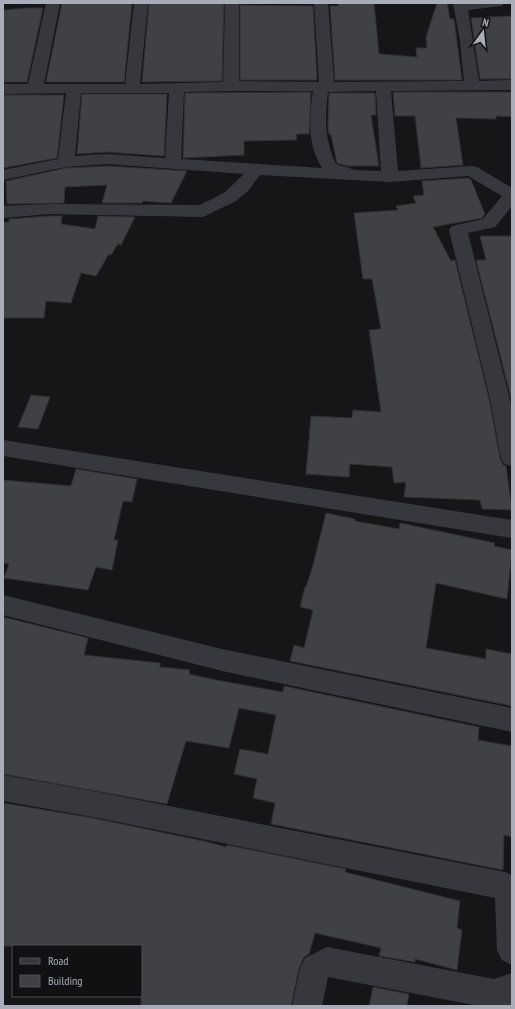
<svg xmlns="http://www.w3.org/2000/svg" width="515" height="1009" font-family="'PT Sans Narrow',sans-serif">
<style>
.building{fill:#404145;stroke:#303034}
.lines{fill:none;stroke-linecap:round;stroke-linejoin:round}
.minor{fill:#37383d;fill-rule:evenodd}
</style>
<rect width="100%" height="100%" fill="#161618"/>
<path class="building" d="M62,3h70l-8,79h-78z
M149,3h75l-2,78 -80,1z
M338,3h36l5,51 38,3 -1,-9h11l-1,-11 11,-34h10l3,16h4l8,61h-127l-5,-74h8z
M240,5l73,1 4,74h-77z
M27,8h16l-16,74h-24v-72z
M512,16v63h-32l-9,-61z
M311,92l-2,42h-13l1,6 -53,1v14l-61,3 2,-65z
M393,92h119v25l-16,-1v3l-40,-1 7,47 -42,3 -6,-52h-20z
M329,93h46l1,22h-5l8,51h-32l-10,-3 -6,-28 -2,-1 -1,-6z
M82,94h85l-3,62 -57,-4 -30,2z
M3,95h61l-7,63 -54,10z
M107,166l80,5 -16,32 -28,-2 -1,2h-40l5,-18 -42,2 -1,16 -57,1 -1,-23 60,-13z
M468,178l3,2 14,34 -3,4 -49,9 18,34 4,-1 34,139 11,59 3,7 3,1 6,44 -30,-1 -2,-9 -76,-3 2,-15 -12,1 -2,-16 -42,-3 -1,13 -43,-3 5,-58 41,2 1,-8 28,2 -12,-82 12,-1 -9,-50h-9l-9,-66 44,-3 -2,-4 20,-3 -3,-7 11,-1 -2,-14z
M49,216h13l-1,8 34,5 3,-13 37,1 -14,28 -3,-1 -7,11 -2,-1 -13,22 -15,-3 -10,30 -25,-2 -2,17h-41v-96h6v-3z
M480,236h32v166l-36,-142h10z
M31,395l19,2 -12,32 -20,-2z
M76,469l61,10 -5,23 -9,-1 -9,39h4l-6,30 -16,-3 -8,23 -84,-12 5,-14 -6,-1v-83l68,6z
M326,513l29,6v2l44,8 1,-6 95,20 -1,3 18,4 -5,49 -71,-16 -10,65 60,11v-10l26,5v52l-222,-45 4,-16 10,3 9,-38 -13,-3 5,-20h1l6,-18z
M3,617l85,21 -4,17 76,8v4l30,3 -1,4 27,6 67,12 1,-6 195,41 -1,13 34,6v91l-8,-2 -1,35 -232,-46 4,-21 -22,-5 4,-19 -23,-5 6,-25 28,5 8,-39 -37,-7 -10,40 -43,-7 -19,63 -164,-30z
M3,803l90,15 115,24 18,5 1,-2 119,24 -1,3 115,29 -3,27 5,2 -5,40 -42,-11v3l-36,-6 2,-8 -66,-15 -6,21 -5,3 -5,11 -8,38h-150v-60h-138z
M373,987l36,7 -2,12h-38z"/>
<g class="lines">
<path class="minor" d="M46,3h14l-16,81h81l9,-81h14l-8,81 83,-2 2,-79h14v78l80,1 -5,-79h14l6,79 130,-1 -4,-40 -7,-38h51l-2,3 -34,4 11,71 33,-1v10l-121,1 7,80 73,-5 6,1 35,21v18l-17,21 -27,6 44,175v58l-8,-2 -3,-6 -11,-59 -41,-169 3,-4 31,-7 19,-23 -34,-20 -78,6 -130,-7 -12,16 -12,10 -33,16 -154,-3 -46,4v-12l46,-2 151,1 24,-12 20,-19 -137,-10 -41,3 -63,13v-10l55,-11 8,-66 -63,1v-10h25zM231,91h82c-4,28 -6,52 9,77l-141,-9 3,-67zM376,91l5,80 -26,-1 -19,-6c-12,-25 -11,-46 -8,-72zM81,93h88l-4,65 -58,-4 -32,2z
M3,440l509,80v18l-509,-82z
M3,595l219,54 290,59v24l-290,-61 -219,-56z
M3,775l90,16 412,81 7,3v90l-10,-5 -5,-10 -2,-52 -402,-81 -90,-16z
M327,947l167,32 18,-6v33h-33l-151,-29 -6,29h-30l8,-38 5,-10z"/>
</g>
<rect width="515" height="1009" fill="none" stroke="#a8adb8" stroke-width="8"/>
<rect x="12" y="945" width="130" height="52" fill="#111113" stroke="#4d4f55"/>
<rect x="20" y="958" width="20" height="6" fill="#37383d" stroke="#4d4f55"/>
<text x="48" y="965" font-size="12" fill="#a8adb8">Road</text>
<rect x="20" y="975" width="20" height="12" fill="#404145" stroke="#4d4f55"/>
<text x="48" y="985" font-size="12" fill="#a8adb8">Building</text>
<g transform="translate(483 32) rotate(15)" stroke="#111113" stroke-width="3" paint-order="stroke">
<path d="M0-3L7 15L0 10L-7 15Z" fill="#a8adb8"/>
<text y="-6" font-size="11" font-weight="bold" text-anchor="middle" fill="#a8adb8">N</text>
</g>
</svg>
